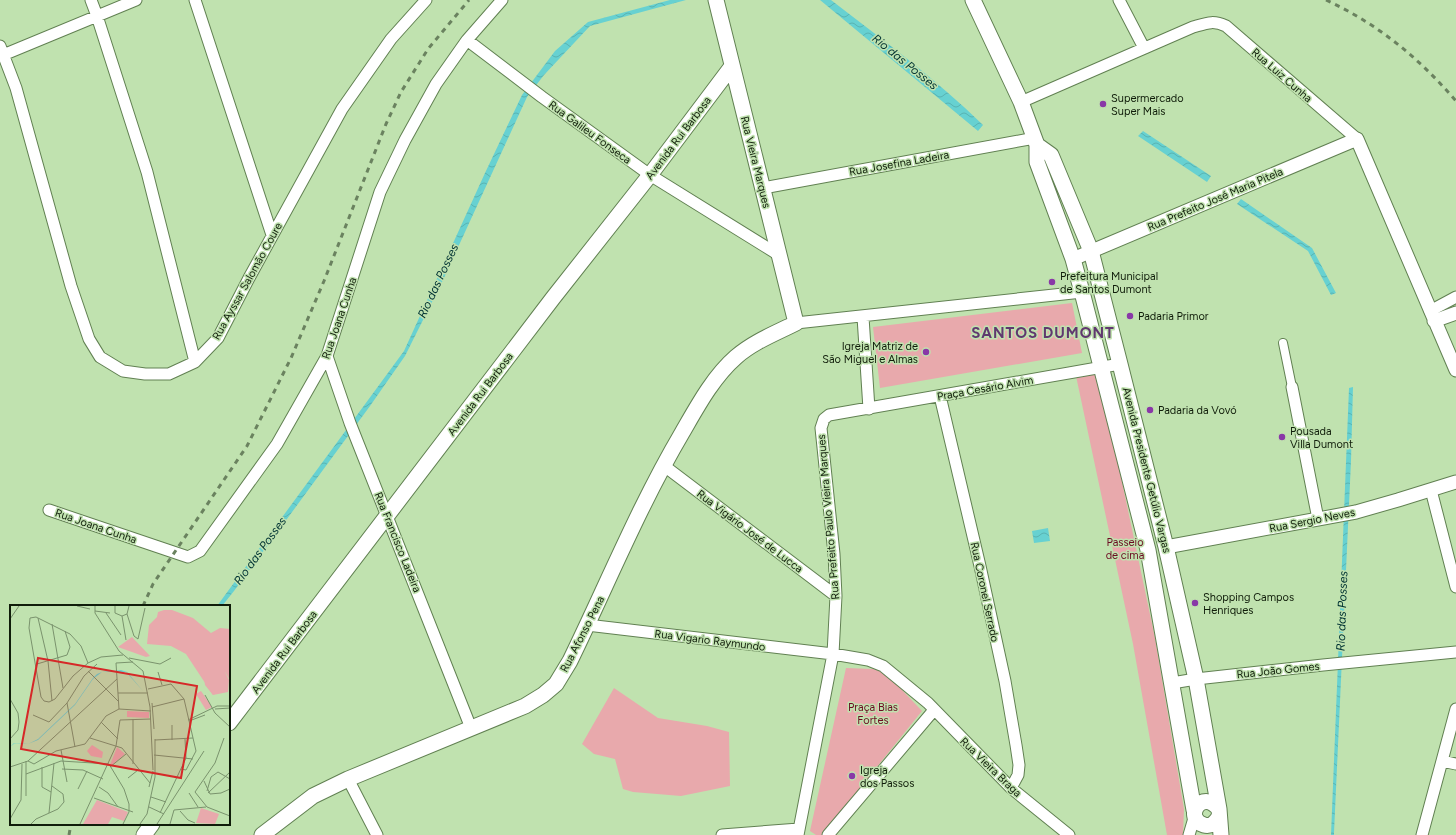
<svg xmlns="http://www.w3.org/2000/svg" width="1456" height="835" font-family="Figtree,sans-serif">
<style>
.park{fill:#e8a9ac}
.water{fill:url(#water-waves)}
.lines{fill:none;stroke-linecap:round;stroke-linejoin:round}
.pedestrian-casing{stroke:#618052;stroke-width:10}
.minor-casing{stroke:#618052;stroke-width:13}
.tertiary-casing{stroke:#618052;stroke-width:15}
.secondary-casing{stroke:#618052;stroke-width:17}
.pedestrian{stroke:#fff;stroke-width:8}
.minor{stroke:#fff;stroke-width:11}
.tertiary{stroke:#fff;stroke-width:13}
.secondary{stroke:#fff;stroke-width:15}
.rail{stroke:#6a825f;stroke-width:3;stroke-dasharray:5 5;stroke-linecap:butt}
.poi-dot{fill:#8938a7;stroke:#c0e2af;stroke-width:1.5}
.labels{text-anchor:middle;stroke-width:3;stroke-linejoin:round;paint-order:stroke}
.street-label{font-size:11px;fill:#101d0a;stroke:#c0e2af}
.poi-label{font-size:11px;fill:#101d0a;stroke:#c0e2af;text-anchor:start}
.park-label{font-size:11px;fill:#6c0b22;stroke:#c0e2af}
.water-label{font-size:12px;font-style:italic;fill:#033;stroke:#c0e2af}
.district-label{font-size:15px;font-weight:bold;letter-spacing:1px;fill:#60386f;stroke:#c0e2af}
.inset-road{fill:none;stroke:#7a936d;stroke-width:1}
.view{fill:#d62828;fill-opacity:0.15;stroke:#d62828;stroke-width:2}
.inset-edge{fill:none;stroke:#101d0a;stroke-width:2}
</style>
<defs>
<pattern id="water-waves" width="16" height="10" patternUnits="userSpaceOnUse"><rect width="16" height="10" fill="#67d1d1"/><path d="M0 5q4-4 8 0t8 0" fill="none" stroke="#58b3b2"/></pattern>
</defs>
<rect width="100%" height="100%" fill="#c0e2af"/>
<path class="park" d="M1072,303l10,50 -202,35 -7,-61z
M1099,373l56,265 29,171 -1,26h-16l-34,-191 -57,-268z
M846,668l27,1 13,4 36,38 -100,124h-6l-6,-4z
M614,688l44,30 49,8 22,6 1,54 -49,10 -48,-4 -10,-3 -8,-30 -21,-5 -12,-10z"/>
<path class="water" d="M670,0h16l-96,26 -46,49 -17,22 -84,183 -38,76 -35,50 -136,185 -12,15h-5l187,-255 81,-178 37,-78 33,-44 33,-29z
M820,0h11c52,40 105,79 152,125l-5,6z
M1143,131l68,45 -4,6 -69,-46z
M1241,199l71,49 24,45 -5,2 -23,-44 -71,-47z
M1353,387l-2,74 -17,372v2h-3l18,-447z
M1048,528l2,13 -16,2 -2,-12z"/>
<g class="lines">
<defs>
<path id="pedestrian" d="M1283,343l9,44"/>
<path id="minor" d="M91,0l6,16 50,156 48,190
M195,0l77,235
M1119,0l25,48
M467,40l75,57 108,78 129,80
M0,46l16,42 55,198 18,53 11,18 23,14 22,3h24l26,-12 23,-24 31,-60 93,-169 49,-70 35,-39
M3,55l133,-55
M1021,102l172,-75c14,-4 20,-7 33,-1l131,113
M763,188l272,-50
M1430,311l26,-14
M863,317l6,92
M796,323l286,-31
M327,356l23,67 121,305
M1292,387l26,132
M940,396l40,170 25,115 11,64 3,20 -1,10 -7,13
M663,465l173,131
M1431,490l25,97
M49,510l139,47 12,-6 77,-107 50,-88 53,-164 25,-52 31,-56 31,-44 35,-40
M587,625l246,29 35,6 15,6 45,37 83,85 58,47
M1172,683l24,-4 127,-14 133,-13
M1442,761l14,3
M348,779l29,56
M722,835l77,-6
M798,835l35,-181 3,-58 -2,-42 -13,-126 3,-9 5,-4 291,-51
M828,835l106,-125
M1189,835l5,-17
M1422,835l34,-126"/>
<path id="tertiary" d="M1073,259l284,-120 99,231
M1434,321l22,-8
M1166,547l190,-35 42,-12 58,-18"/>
<path id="secondary" d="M973,0l48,102 16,43v17l36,97 9,33 66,258 46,260
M1037,145l14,10 40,96 29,113 46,183 30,132 23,130 2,26
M229,723l324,-425 97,-123 82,-109
M1219,809c-18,-22 -36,10 -15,16 7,2 11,-2 15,-8
M144,835l8,-11
M262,835l51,-39 35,-17 177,-73 18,-11 13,-11 14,-23c37,-76 69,-155 112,-228 15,-26 31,-56 54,-76 17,-15 40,-24 60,-34l-80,-323"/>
</defs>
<use href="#pedestrian" class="pedestrian-casing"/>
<use href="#minor" class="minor-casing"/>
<use href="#tertiary" class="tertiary-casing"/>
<use href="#secondary" class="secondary-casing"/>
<use href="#pedestrian" class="pedestrian"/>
<use href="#minor" class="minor"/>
<use href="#tertiary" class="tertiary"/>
<use href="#secondary" class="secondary"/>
<path class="rail" d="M1326,0c52,24 93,58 130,101
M143,606l10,-22 94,-138 44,-88 33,-77 62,-157 15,-32 27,-43 41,-49
M69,835l2,-11"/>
</g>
<g class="poi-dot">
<circle cx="1103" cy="104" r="4"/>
<circle cx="1052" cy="282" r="4"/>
<circle cx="1130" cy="316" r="4"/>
<circle cx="926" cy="352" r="4"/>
<circle cx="1150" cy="410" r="4"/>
<circle cx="1282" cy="437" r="4"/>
<circle cx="1195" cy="603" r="4"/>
<circle cx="852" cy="776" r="4"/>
</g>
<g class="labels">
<g class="street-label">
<text transform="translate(1282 75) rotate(41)" y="4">Rua Luiz Cunha</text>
<text transform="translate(590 132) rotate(36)" y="4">Rua Galileu Fonseca</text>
<text transform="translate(678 138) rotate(-53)" y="4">Avenida Rui Barbosa</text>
<text transform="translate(756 162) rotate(76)" y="4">Rua Vieira Marques</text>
<text transform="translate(899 163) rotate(-10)" y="4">Rua Josefina Ladeira</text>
<text transform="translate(1215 199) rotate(-23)" y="4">Rua Prefeito José Maria Pitela</text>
<text transform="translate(247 281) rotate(-61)" y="4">Rua Ayssar Salomão Coure</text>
<text transform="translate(339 318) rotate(-71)" y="4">Rua Joana Cunha</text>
<text transform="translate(985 388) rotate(-10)" y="4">Praça Cesário Alvim</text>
<text transform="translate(480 394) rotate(-53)" y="4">Avenida Rui Barbosa</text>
<text transform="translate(1147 470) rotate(76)" y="4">Avenida Presidente Getúlio Vargas</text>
<text transform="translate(828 517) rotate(-95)" y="4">Rua Prefeito Paulo Vieira Marques</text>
<text transform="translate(1312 520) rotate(-11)" y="4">Rua Sergio Neves</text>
<text transform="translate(96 526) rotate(19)" y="4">Rua Joana Cunha</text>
<text transform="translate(750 531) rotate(37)" y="4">Rua Vigário José de Lucca</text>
<text transform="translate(398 542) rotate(68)" y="4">Rua Francisco Ladeira</text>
<text transform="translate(985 592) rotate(78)" y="4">Rua Coronel Serrado</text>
<text transform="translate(582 634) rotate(-63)" y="4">Rua Afonso Pena</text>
<text transform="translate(710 640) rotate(7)" y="4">Rua Vigario Raymundo</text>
<text transform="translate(284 652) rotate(-53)" y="4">Avenida Rui Barbosa</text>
<text transform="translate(1278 670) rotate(-6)" y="4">Rua João Gomes</text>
<text transform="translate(991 767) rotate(44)" y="4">Rua Vieira Braga</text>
</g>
<g class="poi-label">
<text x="1111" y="102">Supermercado<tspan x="1111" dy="13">Super Mais</tspan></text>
<text x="1060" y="280">Prefeitura Municipal<tspan x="1060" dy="13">de Santos Dumont</tspan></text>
<text x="1138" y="320">Padaria Primor</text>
<text x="918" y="350" text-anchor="end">Igreja Matriz de<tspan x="918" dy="13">São Miguel e Almas</tspan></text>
<text x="1158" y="414">Padaria da Vovó</text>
<text x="1290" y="435">Pousada<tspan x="1290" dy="13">Villa Dumont</tspan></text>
<text x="1203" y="601">Shopping Campos<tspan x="1203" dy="13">Henriques</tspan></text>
<text x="860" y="774">Igreja<tspan x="860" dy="13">dos Passos</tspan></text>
</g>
<g class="park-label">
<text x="1125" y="546">Passeio<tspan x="1125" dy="13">de cima</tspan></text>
<text x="873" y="711">Praça Bias<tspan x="873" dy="13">Fortes</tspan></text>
</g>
<g class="water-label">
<text transform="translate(905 62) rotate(39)" y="4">Rio das Posses</text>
<text transform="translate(438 281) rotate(-65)" y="4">Rio das Posses</text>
<text transform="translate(260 551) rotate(-54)" y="4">Rio das Posses</text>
<text transform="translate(1342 611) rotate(-88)" y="4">Rio das Posses</text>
</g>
<g class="district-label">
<text x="1043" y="338">SANTOS DUMONT</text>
</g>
</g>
<g transform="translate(10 605)">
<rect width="220" height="220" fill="#c0e2af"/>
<path d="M154,5h8l21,8 18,15 9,-5 10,1v51l-5,-8 -12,23 -27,-41 -15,-8 -24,-2 2,-19 8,-8 1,-5zM122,32l18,19 -4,1 -28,-10z" fill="#e8a9ac"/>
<path d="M87,195l31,12 -4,9 -12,-4 -4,7h-25z" fill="#e8a9ac"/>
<path d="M202,67h13l4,8 -1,12 -15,3 -8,-10 -1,-9zM191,86l11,16 -6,3 -10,-16zM117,106l22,1v6l-22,-1zM82,140l11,7 -1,6 -11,-2 -4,-5zM107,142l8,7 -14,12 -1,-1zM191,203l18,6 -4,10 -19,-1z" fill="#e8a9ac"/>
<path d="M111,65l6,2 16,19 -17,-19h-24l-9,7 -18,26 -37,35 -10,4h-6l-8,-1 -4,4 5,-4 13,1 10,-5 37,-35 18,-26 4,-4 5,-2z" fill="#67d1d1"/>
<path class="inset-road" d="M67,1l13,3M85,1v7l24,38 24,20 7,36 3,63M105,1v7l7,3 5,-2 2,-8M85,6l15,2M96,8l15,22M117,9l7,22 4,3 7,-31M112,11l4,24M28,13l10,43 4,40M0,14l9,-13M42,19l11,64M119,53l31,6 11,-6M78,58l-7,-17 -11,-12 -34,-17 -6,1 -1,10 12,69 3,4 5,1 6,-3 18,-23 15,-13 13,-6 22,-2M27,59l30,-9 3,-8 -5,-16M78,66l30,30M148,67l4,13M138,84l23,-5 13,15 12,52 -10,19 -5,-1M108,88h30M195,90l10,18 15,14M0,94l8,14 1,9 -1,8 -8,9M57,98l8,44M142,98l2,26M142,102l32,-8M109,104l32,2M205,104l15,-1M23,110l16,7 18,-19 17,-27 13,-12M123,114v45M178,115l29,-14h13M179,116l16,-6M91,117l17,17M162,120v15M80,133l32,10 28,35 -1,4M214,133l-9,25 -20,29 12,15 23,9M145,135l38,-2M51,145l6,32M144,150l39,4M18,156l6,3 22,-13 29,-7 21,-28 13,-7 -3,-46 17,-1M99,159l15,25 5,15v8l-6,12M0,162l18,-6 89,-82M32,162v20l9,5M100,162l16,-13M52,164l21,1 20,9M16,169l35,-13 48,3M118,173l10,-8M194,176l6,13 11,-1 9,-4M140,178l3,-12M89,182l9,6 10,14M68,184l9,-18M197,186l4,-14 7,-5 12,7M179,188l9,14M198,188l22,-21M16,191v-35M141,192l15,5M84,193l39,14M139,202l15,7M170,206l8,9 7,3M39,208l5,-50M150,208l26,-55 -1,-19M0,214l11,-19 1,-36M21,219l5,-5 22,-10 6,-7 -1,-8 -11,-8M70,219l36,-78 4,-26 31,-1M130,219l7,-10 8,-37v-38M147,219l47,-73M160,219l4,-14 32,-3"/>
<path class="view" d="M28,53l159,28 -16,92 -160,-29z"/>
<rect width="220" height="220" class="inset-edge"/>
</g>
</svg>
